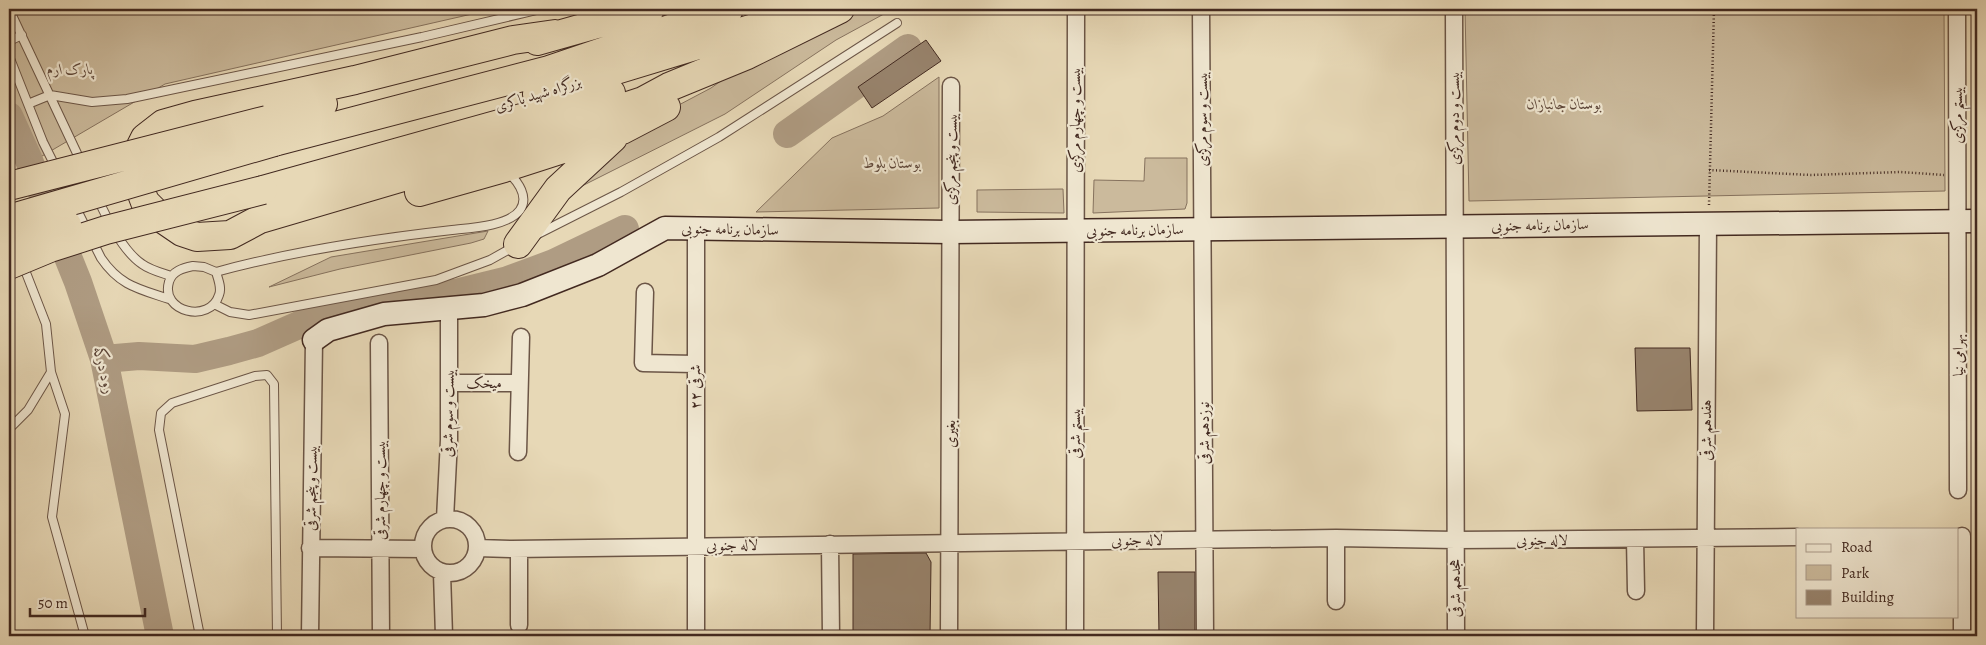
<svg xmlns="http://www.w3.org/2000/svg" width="1986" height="645" font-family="Alegreya,Amiri,serif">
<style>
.green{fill:#cbba9c;stroke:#86725e}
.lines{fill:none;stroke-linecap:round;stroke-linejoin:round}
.river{stroke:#af9c83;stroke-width:28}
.building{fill:#98846e;stroke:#422920}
.lane-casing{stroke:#6b5546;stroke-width:10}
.street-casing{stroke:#6b5546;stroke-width:19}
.secondary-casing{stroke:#422920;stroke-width:25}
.highway-casing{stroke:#422920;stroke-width:30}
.path{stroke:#422920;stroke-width:2.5;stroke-dasharray:1 2.5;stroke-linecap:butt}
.lane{stroke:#efe6d0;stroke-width:8}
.street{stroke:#efe6d0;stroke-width:16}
.secondary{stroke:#efe6d0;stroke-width:22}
.highway{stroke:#e7d8b6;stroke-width:28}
.highway-bridge-casing{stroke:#422920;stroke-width:30;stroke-linecap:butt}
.highway-bridge{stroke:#e7d8b6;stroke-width:28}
.labels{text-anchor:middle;stroke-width:4.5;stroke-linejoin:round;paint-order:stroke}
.park-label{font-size:15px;font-style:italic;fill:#5d4639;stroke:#efe6d0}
.street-label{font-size:15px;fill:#422920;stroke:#efe6d0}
.water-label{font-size:16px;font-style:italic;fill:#5d4639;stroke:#efe6d0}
</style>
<rect width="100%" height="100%" fill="#e7d8b6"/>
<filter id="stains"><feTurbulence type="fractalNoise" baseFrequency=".004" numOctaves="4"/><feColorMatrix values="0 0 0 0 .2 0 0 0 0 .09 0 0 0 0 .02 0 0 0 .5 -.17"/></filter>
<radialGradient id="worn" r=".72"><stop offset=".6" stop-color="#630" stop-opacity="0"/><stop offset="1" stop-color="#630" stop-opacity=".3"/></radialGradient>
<path class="green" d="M9,9h485l-329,75 -128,75 -28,-65z
M866,9h27l-57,31 -111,74 -149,75 46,-54 89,-47 42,-30 36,-17z
M1465,9h479l1,182 -476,10z
M939,77v131l-183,4 76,-74 51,-22z
M1145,158h42v45l-2,6 -92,4 1,-33 50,1z
M1063,189l1,24 -87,-1v-22z
M488,231l-4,8 -13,4 -131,26 -71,18 62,-30z"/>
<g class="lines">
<path class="river" d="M9,116l19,42 50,124 26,77 56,277
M787,134l121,-86
M104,359l35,-3 56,3 34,-8 29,-8 77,-34 29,-6 91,-10 53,-13 46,-17 71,-34"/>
</g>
<path class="building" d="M926,40l15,21 -69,47 -14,-21z
M1635,348h55l2,62 -55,1z
M926,553l5,9 -1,74h-77v-82z
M1158,572h37v64h-36z"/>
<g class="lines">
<defs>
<path id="lane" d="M9,9l73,155
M9,41l13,-6
M9,56l34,86 58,116c19,28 38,31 68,41
M28,104l22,-9 42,7 35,-3 295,-62 119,-28
M98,199c9,20 26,53 44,65 8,6 20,9 29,12
M536,235l85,-43 98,-55 178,-114
M23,265l23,59 5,48 14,42 -13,103 33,119
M193,266l11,1 12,5c2,7 6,16 3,23 -9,29 -59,17 -50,-13 3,-11 14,-14 24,-16z
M216,272c77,-21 156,-33 236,-42 18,-2 57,-4 68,-20 9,-13 -2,-28 -11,-37
M214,304l16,8 19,3 187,-35 54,-20 25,-14
M9,429l19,-19 23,-38
M200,636l-41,-206 2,-17 11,-10 83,-27 12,-1 7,9 3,252"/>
<path id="street" d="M1201,9l4,627
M1454,9l2,627
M1957,9l1,481
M645,292l-2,71 52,1
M379,343l2,293
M449,383h70
M518,452l3,-115
M423 546a27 27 0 1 1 54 0a27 27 0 1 1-54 0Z
M445,519l4,-79v-132
M1336,538v63
M1635,539l1,52
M830,544l1,92
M310,548l113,1
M477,548l35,1 824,-11 119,2 342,-3
M519,549v76
M442,573l2,63
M310,636l4,-296
M696,636v-407
M949,636l2,-550
M1075,636l1,-627
M1705,636l3,-412
M1962,636v-100"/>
<path id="secondary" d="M314,340l14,-10 56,-16 100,-9 38,-10 76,-30 67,-37 285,4 1027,-11"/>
<path id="highway" d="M555,34l-42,6 -158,40 -160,35 -32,9 -18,14 -6,12 -3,28 9,24 15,15 22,15 15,5 33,-2 30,-16 231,-68 152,-50 26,-14 78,-32
M537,41l113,-32
M729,60l18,-5 93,-46
M537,94l263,-80
M267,120l56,-16
M274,142l275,-72 180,-61
M263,190l348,-97
M419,192l85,-24 118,-38 44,-23
M518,244l40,-55 55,-51"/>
</defs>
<use href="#lane" class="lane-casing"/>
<use href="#street" class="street-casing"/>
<use href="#secondary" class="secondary-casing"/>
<use href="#highway" class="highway-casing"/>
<path class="path" d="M1696,9h10
M1709,170l102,5 89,-3 44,3
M1709,205l5,-196"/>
<use href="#lane" class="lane"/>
<use href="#street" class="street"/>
<use href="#secondary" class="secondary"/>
<use href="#highway" class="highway"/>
<defs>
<path id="highway-bridge" d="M9,186l258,-66
M9,219l265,-77
M9,241l58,-16
M9,265l41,-17 56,-18 157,-40"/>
</defs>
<use href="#highway-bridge" class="highway-bridge-casing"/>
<use href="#highway-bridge" class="highway-bridge"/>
</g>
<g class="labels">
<g class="park-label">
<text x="70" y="74">پارک ارم</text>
<text x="1564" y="109">بوستان جانبازان</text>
<text x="892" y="168">بوستان بلوط</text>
</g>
<g class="street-label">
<text transform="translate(538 94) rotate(-17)" y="5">بزرگراه شهید باکری</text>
<text transform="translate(1957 115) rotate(-90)" y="5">بیستم مرکزی</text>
<text transform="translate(1454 118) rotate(-90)" y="5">بیست و دوم مرکزی</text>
<text transform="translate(1202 119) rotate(-90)" y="5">بیست و سوم مرکزی</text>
<text transform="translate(1075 120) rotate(-90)" y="5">بیست و چهارم مرکزی</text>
<text transform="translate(951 159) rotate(-89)" y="5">بیست و پنجم مرکزی</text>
<text transform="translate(1540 225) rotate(-1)" y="5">سازمان برنامه جنوبی</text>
<text transform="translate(730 229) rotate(1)" y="5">سازمان برنامه جنوبی</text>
<text transform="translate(1135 230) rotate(-1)" y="5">سازمان برنامه جنوبی</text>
<text transform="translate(1958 355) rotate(-90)" y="5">بهرامی نیا</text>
<text x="484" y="388">میخک</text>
<text transform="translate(695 387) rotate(-90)" y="5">۲۲ شرقی</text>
<text transform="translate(448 413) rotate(-89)" y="5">بیست و سوم شرقی</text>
<text transform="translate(1706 430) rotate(-90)" y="5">هفدهم شرقی</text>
<text transform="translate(1075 433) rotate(-90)" y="5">بیستم شرقی</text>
<text transform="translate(1204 433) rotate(-90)" y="5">نوزدهم شرقی</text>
<text transform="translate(950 434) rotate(-90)" y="5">بغیری</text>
<text transform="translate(311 488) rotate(-89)" y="5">بیست و پنجم شرقی</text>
<text transform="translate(380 490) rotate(-90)" y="5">بیست و چهارم شرقی</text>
<text transform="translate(1137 540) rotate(-1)" y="5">لاله جنوبی</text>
<text x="1542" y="545">لاله جنوبی</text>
<text transform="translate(732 545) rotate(-1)" y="5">لاله جنوبی</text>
<text transform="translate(1455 588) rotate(-90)" y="5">هجدهم شرقی</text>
</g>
<g class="water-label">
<text transform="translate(105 370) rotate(76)" y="6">رود درکه</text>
</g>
</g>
<rect width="1986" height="645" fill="none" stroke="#e7d8b6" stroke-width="30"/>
<rect x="10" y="10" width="1966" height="625" fill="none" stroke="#422920" stroke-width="2.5"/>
<rect x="15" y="15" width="1956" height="615" fill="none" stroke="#422920"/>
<rect x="1796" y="528" width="162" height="90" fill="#efe6d0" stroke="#aa9a8a"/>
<rect x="1806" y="544" width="25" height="8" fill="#efe6d0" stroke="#aa9a8a"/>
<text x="1841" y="552" font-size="15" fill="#422920">Road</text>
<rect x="1806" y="565" width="25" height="15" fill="#cbba9c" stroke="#aa9a8a"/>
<text x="1841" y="578" font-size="15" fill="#422920">Park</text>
<rect x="1806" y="590" width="25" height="15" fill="#98846e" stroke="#aa9a8a"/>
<text x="1841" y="602" font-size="15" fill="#422920">Building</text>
<path d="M30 608v8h115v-8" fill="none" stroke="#422920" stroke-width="2.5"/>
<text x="38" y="608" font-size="15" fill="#422920" stroke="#efe6d0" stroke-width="4" paint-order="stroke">50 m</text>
<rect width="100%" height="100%" filter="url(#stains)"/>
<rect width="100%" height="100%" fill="url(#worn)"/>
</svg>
